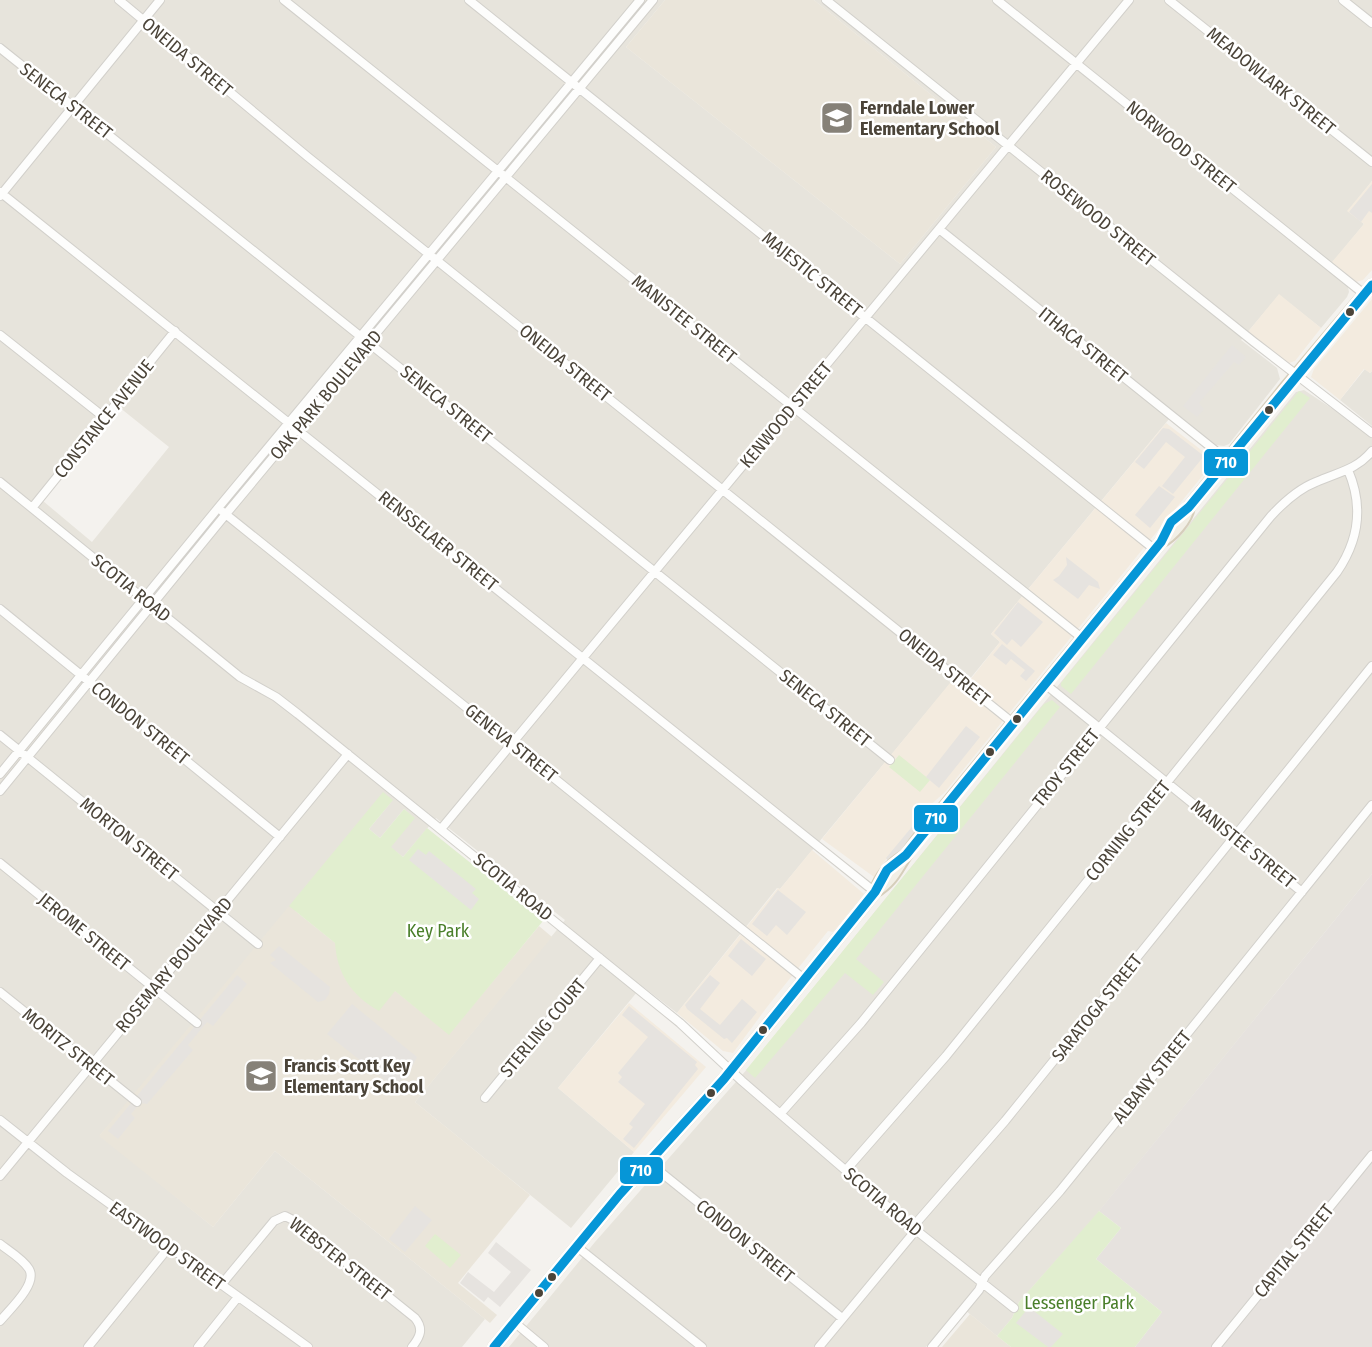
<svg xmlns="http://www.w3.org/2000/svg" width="1372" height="1347" font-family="'Fira Sans Condensed',sans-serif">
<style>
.residential{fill:#e7e4dc;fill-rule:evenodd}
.commercial{fill:#f3ebdf}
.industrial{fill:#e6e2de}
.education{fill:#eae5da}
.green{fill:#e1eecf}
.parking{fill:#e6e3df}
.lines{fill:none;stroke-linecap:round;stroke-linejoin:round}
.minor-casing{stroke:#d2d0cb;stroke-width:10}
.major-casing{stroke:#d6cebb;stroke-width:14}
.minor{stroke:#fdfdfc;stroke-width:8}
.major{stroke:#f2efe6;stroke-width:10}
.bus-1-casing{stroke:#fff;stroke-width:14}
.bus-1{stroke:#0696d7;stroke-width:9}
.bus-dot{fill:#4b4439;stroke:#fff;stroke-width:2}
.labels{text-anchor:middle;stroke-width:5;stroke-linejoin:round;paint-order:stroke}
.street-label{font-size:18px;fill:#4b4439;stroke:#fff}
.poi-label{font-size:18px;font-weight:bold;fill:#4b4439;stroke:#fff;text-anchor:start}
.park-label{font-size:18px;fill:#4a7f2a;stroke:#fff}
.line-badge{stroke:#fff;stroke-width:2}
.badge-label{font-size:16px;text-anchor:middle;font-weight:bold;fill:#fff}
</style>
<rect width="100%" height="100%" fill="#f4f2ee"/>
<path class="residential" d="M0,0h665l-39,47 274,217 96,-117 -182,-147h558v181l-24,30 16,13 -37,45 21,18 1,5 -2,5 -26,31 -42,-33 -38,45 36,28 3,11 -51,65 -5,2 -9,-1 -41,-32 -183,221 9,8 -31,38 -10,-7 -179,216 -3,-1 -100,125 -35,-27 -84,102 76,64 -63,76 -156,-126 150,-182 -129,-102 -33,39 -13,-10 24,-29 -10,-9 -24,29 -11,-9 24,-29 -293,335 113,92 62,-76 210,168 -23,28h-462zM119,407l50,40 -77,95 -49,-41z
M1365,369l5,4 2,-2v55l-32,-26z
M1304,390l47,31 21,17v436l-280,346 -73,82 -7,16 -15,18 -37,-30 -34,41h-417l86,-105 154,-175 547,-675z"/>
<path class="commercial" d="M1372,181v89l-9,10 -7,2 -24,-20 32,-38 -17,-13z
M1279,294l42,34 -26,33 -6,2 -42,-30z
M1372,299v72l-2,2 -6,-4 -24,31 -29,-23 3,-8z
M1166,423l47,36 -1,5 -267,328 -18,16 -47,59v4l-6,6 -52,-38 137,-167 11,8 30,-38 -9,-8z
M812,850l52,44 -31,38 -5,-1 -61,76 -34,46 -10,-2 -46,-38 101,-125 2,1z
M629,1003l77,64 -72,85 -76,-64z"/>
<path class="industrial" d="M1372,874v473h-237l27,-35 -66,-53 25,-31 -22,-17z"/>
<path class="education" d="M665,0h149l182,147 -96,117 -274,-217z
M289,906l160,128 90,-108 13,11 -137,165 115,93 -72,88 39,32 -7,8 -215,-172 -62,76 -114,-91z
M970,1314l27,22 14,11h-69z"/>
<path class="green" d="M1299,391l11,7 -239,296 -10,-8v-3z
M1052,700l8,7 -204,252 28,23 -11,13 -28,-22 -90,105 -9,-8 298,-366z
M899,755l31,25 -10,12 -31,-25z
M383,792l10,8 -24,29 11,9 24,-29 11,9 -24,29 12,10 24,-29 116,93 -94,114 -54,-44 -16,20c-27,-15 -42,-37 -44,-68l-46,-37z
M1099,1211l22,17 -25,31 66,53 -27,35h-124l-14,-11 15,-18 7,-16z
M435,1234l26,21 -11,13 -25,-22z"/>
<path class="parking" d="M1372,184v29l-3,-2 -8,11 -12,-10z
M1232,345l14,12 -7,8 -5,-3 -35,41 5,6 -7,8 -14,-11z
M1163,428l6,1 35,27 -31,38 -11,-8 23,-29 -19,-15 -22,27 -9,-7z
M1159,486l16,11 -25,31 -15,-13z
M1066,557l32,25 2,7 -11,-4 -11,14 -25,-19 6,-4 8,-11z
M1018,602l25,20 -22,25 -9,-8 -5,6 -13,-12z
M1002,644l33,27 -9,10 -6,-5 5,-6 -14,-11 -5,6 -13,-10z
M966,726l14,11 -41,51 -13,-11z
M925,811l3,7 -38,47 -4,-7z
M418,849l8,6 3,-4 47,38 -4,4 7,6 -8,11 -62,-50z
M778,890l28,22 -19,23 -11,-10 -9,11 -15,-12z
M741,939l25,20 -14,17 -24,-20z
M279,946l51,41 -1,7 -4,6 -7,2 -48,-39 6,-3 -6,-5z
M237,975l10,9 -34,42 -6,-4 -19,23 5,5 -46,54 -7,-1 -9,11 4,4 -17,21 -10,-8z
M710,975l10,8 -20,26 20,16 22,-26 15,13 -25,31 -5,-5 -3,1 -37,-30 -2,-4z
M352,1004l65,53 -6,12 -16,19 -68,-54z
M629,1006l68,56 -2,3 3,4 -64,79 -11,-9 10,-12 -4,-3 16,-20 -27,-22 4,-5 -4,-4 30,-36 -26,-22z
M415,1206l17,14 -27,32 -16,-13z
M496,1242l35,28 -31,37 -12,-10 -4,5 -24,-19 8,-11 26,20 17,-20 -23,-19z
M1029,1307l34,27 -12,13h-3l-32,-24z"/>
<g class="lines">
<defs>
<path id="minor" d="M119,0l189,157 705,566
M284,0l798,638
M469,0l685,549
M826,0l428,342 118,91
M997,0l367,294
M1169,0l203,162
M1343,0l29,23
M0,48l890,712
M0,192l875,700
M0,196l160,-196
M939,229l288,231
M0,335l105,83
M0,482l240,195 36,20 22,17 382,309 62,58 160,138 112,89
M32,508l143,-177
M223,512l581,467
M0,609l280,228
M1045,684l257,208
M0,735l258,209
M0,774l218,-266 422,-508
M0,791l226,-277 427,-514
M441,829l688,-829
M0,863l197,160
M0,992l137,110
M485,1098l115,-140
M781,1113l80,-90 410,-507c13,-14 27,-27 45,-34 22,-10 39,-11 56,-31
M0,1120l67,53 241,174
M648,1162l194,156
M846,1170l100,-114 391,-484c22,-32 27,-65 11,-102
M0,1176l348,-422
M0,1244c9,7 23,15 29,25 9,15 -20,41 -29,52
M576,1246l126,101
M221,1285l53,-64 11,-5 8,4 122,98c9,11 5,19 -3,29
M514,1322l30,25
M88,1347l81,-100
M198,1347l40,-50
M819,1347l92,-111 6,-14 88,-101 367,-455
M932,1347l47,-57 6,-14 75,-85 312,-386
M1216,1347l156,-192"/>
<path id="major" d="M875,892c5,-16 17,-29 31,-37
M494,1347l126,-153 104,-115 151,-187c18,-11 21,-22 32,-38 10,-17 25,-31 37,-47 72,-88 145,-176 217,-265 11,-6 26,-22 28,-35l97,-120 86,-102"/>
</defs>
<use href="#minor" class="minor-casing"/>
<use href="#major" class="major-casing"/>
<use href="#minor" class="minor"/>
<use href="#major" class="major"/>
<defs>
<path id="bus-1" d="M494,1347l126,-153 104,-115 151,-187 12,-22 19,-15 255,-313 10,-20 18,-15 183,-222"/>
</defs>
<use href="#bus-1" class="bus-1-casing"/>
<use href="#bus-1" class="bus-1"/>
</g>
<defs>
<symbol id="school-square" viewBox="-11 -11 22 22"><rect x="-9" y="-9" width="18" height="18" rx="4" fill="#868178" stroke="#fff"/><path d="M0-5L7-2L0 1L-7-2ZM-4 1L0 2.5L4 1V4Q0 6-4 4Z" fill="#fff"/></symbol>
</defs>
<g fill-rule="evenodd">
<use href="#school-square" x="818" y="99" width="38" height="38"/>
<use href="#school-square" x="242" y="1057" width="38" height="38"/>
</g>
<g class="bus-dot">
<circle cx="1350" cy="312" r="5"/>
<circle cx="1269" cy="410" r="5"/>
<circle cx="1017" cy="719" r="5"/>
<circle cx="990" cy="752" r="5"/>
<circle cx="763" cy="1030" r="5"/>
<circle cx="711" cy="1093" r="5"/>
<circle cx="552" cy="1277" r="5"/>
<circle cx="539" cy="1293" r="5"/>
</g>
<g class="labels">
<g class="street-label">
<text transform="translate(187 57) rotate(40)" y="6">ONEIDA STREET</text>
<text transform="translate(1271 81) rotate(39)" y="6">MEADOWLARK STREET</text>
<text transform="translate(66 101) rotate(38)" y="6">SENECA STREET</text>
<text transform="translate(1181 147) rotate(39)" y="6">NORWOOD STREET</text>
<text transform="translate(1098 218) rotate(39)" y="6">ROSEWOOD STREET</text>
<text transform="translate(812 274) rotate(39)" y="6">MAJESTIC STREET</text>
<text transform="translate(684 319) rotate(39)" y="6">MANISTEE STREET</text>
<text transform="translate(1083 345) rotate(39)" y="6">ITHACA STREET</text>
<text transform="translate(565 363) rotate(39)" y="6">ONEIDA STREET</text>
<text transform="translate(326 395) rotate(-50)" y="6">OAK PARK BOULEVARD</text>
<text transform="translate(446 404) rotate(39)" y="6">SENECA STREET</text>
<text transform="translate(786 415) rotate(-50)" y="6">KENWOOD STREET</text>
<text transform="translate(104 419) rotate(-51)" y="6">CONSTANCE AVENUE</text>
<text transform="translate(438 541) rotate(39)" y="6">RENSSELAER STREET</text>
<text transform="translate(131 588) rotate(39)" y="6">SCOTIA ROAD</text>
<text transform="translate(944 667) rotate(39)" y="6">ONEIDA STREET</text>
<text transform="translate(825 708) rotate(39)" y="6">SENECA STREET</text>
<text transform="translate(140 723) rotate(39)" y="6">CONDON STREET</text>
<text transform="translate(511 743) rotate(39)" y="6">GENEVA STREET</text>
<text transform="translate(1066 768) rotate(-51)" y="6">TROY STREET</text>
<text transform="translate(1128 831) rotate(-51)" y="6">CORNING STREET</text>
<text transform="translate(129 839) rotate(39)" y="6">MORTON STREET</text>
<text transform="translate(1243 844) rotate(39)" y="6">MANISTEE STREET</text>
<text transform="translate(513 887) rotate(39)" y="6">SCOTIA ROAD</text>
<text transform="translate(84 932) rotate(39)" y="6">JEROME STREET</text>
<text transform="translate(174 965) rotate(-50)" y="6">ROSEMARY BOULEVARD</text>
<text transform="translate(1097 1008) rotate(-51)" y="6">SARATOGA STREET</text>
<text transform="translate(543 1028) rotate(-50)" y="6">STERLING COURT</text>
<text transform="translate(68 1047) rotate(39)" y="6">MORITZ STREET</text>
<text transform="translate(1152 1077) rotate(-51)" y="6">ALBANY STREET</text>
<text transform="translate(883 1202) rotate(40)" y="6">SCOTIA ROAD</text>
<text transform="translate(745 1241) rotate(39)" y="6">CONDON STREET</text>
<text transform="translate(167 1246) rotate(36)" y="6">EASTWOOD STREET</text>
<text transform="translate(1294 1251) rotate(-51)" y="6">CAPITAL STREET</text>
<text transform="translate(340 1259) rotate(38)" y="6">WEBSTER STREET</text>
</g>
<g class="poi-label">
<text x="860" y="114">Ferndale Lower<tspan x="860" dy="21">Elementary School</tspan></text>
<text x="284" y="1072">Francis Scott Key<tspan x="284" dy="21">Elementary School</tspan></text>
</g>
<g class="park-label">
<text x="438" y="937">Key Park</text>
<text x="1079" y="1309">Lessenger Park</text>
</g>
</g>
<g class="line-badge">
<rect x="1203" y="448" width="46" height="29" rx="6" fill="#0696d7"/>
<rect x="913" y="804" width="46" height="29" rx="6" fill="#0696d7"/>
<rect x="619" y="1156" width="45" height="29" rx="6" fill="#0696d7"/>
</g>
<g class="badge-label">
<text x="1226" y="468">710</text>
<text x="936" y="824">710</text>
<text x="641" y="1176">710</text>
</g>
</svg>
